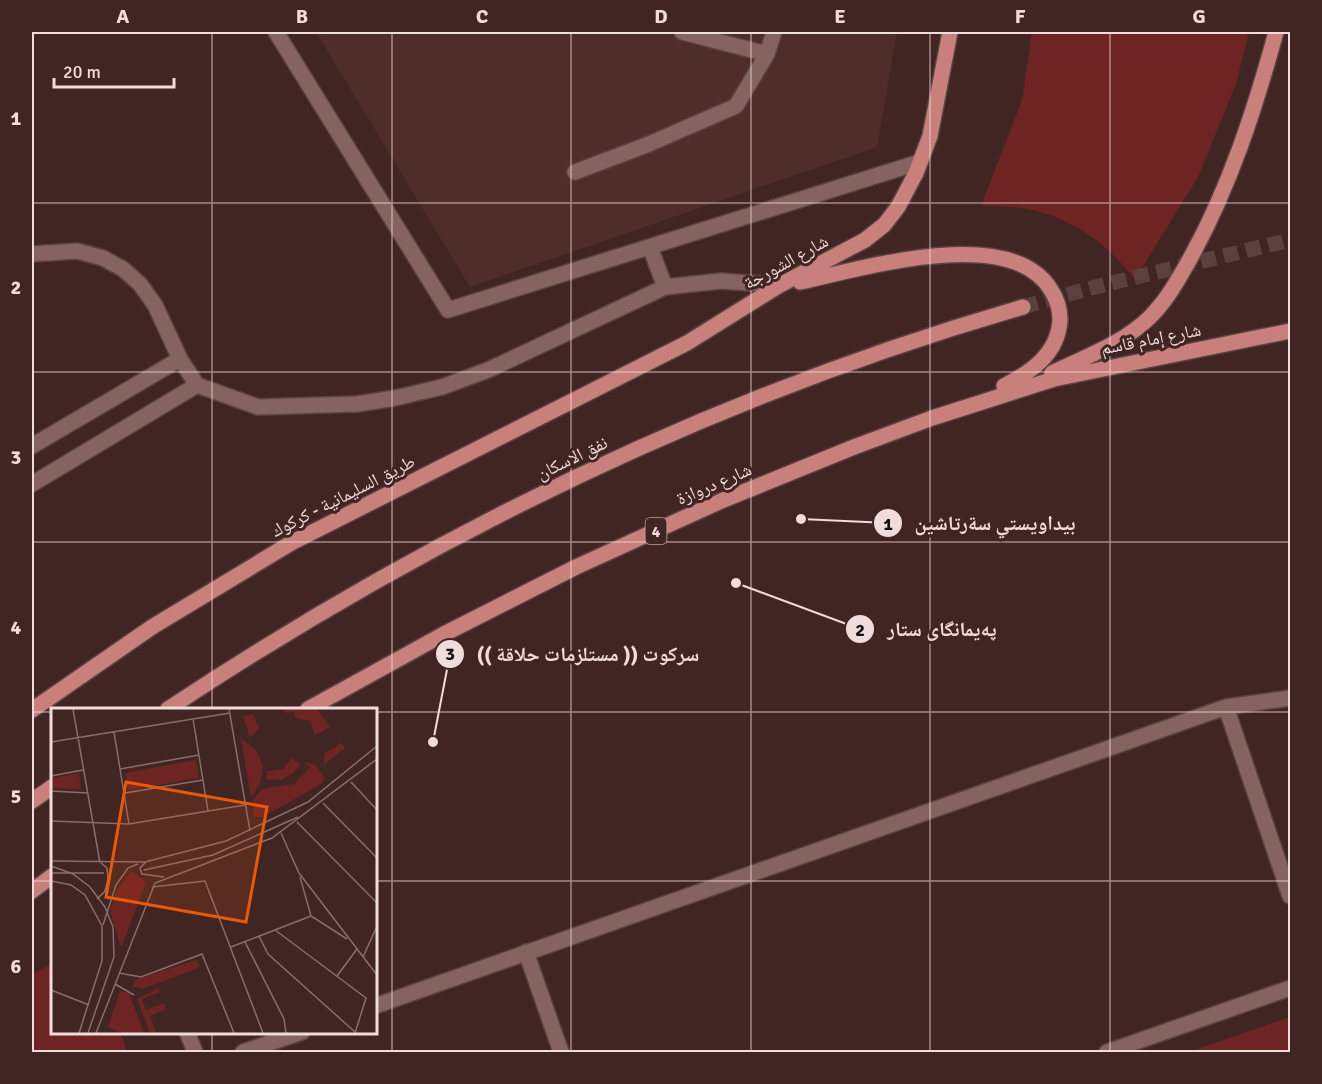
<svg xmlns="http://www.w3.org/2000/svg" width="1322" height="1084" font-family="Signika,'Noto Naskh Arabic',sans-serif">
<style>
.built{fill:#4f2d2b}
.green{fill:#6f2424}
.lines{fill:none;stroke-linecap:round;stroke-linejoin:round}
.primary-tunnel{stroke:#5b403f;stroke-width:15;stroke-dasharray:15 8;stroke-linecap:butt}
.service-casing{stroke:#5b4342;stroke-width:18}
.minor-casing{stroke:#5b4342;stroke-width:18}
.tertiary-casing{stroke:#5b4342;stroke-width:18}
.primary-casing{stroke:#5b4342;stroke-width:18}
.service{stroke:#846361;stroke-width:15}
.minor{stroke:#846361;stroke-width:15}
.tertiary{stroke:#846361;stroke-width:15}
.primary{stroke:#c9807c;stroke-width:15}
.grid{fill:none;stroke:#f0dcdb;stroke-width:1.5;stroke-opacity:0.55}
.labels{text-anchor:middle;stroke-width:6;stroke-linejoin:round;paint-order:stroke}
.shield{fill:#412523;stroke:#bca5a4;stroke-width:1.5}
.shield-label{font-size:16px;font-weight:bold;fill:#f0dcdb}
.street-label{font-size:18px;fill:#f0dcdb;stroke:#412523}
.inset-road{fill:none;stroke:#876e6d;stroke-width:1.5}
.view{fill:#e8590c;fill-opacity:0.15;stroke:#e8590c;stroke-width:3}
.inset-edge{fill:none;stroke:#f0dcdb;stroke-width:3}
.leader{fill:none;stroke:#f0dcdb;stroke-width:2}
.callout-dot{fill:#f0dcdb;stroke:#412523;stroke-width:2}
.mark-label{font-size:18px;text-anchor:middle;font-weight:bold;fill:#111}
.callout-label{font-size:20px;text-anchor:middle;font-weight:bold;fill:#f0dcdb;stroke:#412523;stroke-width:6;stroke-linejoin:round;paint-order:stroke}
.neatline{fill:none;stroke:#f0dcdb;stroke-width:2}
.grid-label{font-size:20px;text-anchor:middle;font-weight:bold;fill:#f0dcdb}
</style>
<rect width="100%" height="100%" fill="#412523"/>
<path class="built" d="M316,32h581l-20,115 -407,140z"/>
<path class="green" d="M1032,32h217l-13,52 -38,93 -63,102c-28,-35 -62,-61 -107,-70 -15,-3 -32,-2 -47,-3l41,-106z
M52,964v68h68l7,20h-95v-78z
M1290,1017v35h-101z"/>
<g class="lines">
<path class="primary-tunnel" d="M1023,307l68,-19 199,-48"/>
<defs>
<path id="service" d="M682,32l85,22
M575,172l74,-28 87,-38 31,-52 7,-22
M32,254l45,-3 26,7 20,11 17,15 15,21 25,54 17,26 61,22 99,-3 38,-6 47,-11 46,-17 177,-83
M32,446l148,-87
M32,484l165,-99"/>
<path id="minor" d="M276,32l172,278 472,-148
M650,247l15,40 56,-6 59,4
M1226,707l64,189
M526,952l35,100
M375,1006l851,-299 64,-9
M243,1052l59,-20
M1107,1052l183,-64"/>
<path id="tertiary" d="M187,1032l8,20"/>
<path id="primary" d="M800,282c61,-13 211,-59 251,8 6,9 9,19 9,30 -2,34 -29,52 -56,66
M1052,373c33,-16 72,-30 98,-56 18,-18 29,-39 41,-60 39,-71 64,-148 85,-225
M168,709c264,-175 550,-314 855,-402
M308,709l136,-75 132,-67 145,-66 133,-54 78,-29 122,-39 236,-48
M32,710l120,-83 139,-84 396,-200 93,-58 85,-45 19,-15 14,-18 18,-34 14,-37 20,-104
M32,801l20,-14
M32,891l20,-15"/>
</defs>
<use href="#service" class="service-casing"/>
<use href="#minor" class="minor-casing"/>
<use href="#tertiary" class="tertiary-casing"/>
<use href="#primary" class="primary-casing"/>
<use href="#service" class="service"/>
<use href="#minor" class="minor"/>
<use href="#tertiary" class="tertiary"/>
<use href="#primary" class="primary"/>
</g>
<path class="grid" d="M212,32v677M392,32v1020M571,32v1020M751,32v1020M930,32v1020M1110,32v1020M32,203h1258M32,372h1258M32,542h1258M32,712h20M375,712h915M32,881h20M375,881h915M212,1032v20"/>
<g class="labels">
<rect class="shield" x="645.5" y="518" width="21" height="26" rx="4.5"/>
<g class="shield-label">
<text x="656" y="537">4</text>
</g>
<g class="street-label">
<text transform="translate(786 262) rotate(-29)" y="6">شارع الشورجة</text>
<text transform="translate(1151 339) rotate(-11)" y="6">شارع إمام قاسم</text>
<text transform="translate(572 458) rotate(-26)" y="6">نفق الاسكان</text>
<text transform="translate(714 484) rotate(-23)" y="6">شارع دروازة</text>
<text transform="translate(343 496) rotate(-27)" y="6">طريق السليمانية - كركوك</text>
</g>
</g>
<g transform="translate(51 708)">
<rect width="326" height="326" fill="#412523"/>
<path d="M233,1h33l13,18 -15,8 -5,-14 -15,-3 -1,-6 -9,1zM202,6l6,14 -9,10 -7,-22zM190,31l15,11 7,16 -3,18 -9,13zM290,35l4,5 -21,17v-11zM241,50l8,7 -7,8 -12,7 -15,-1 1,-8 16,-2zM145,52l3,18 -71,12 -3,-17zM253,54l12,3 9,14 -4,5 -58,33h-9l-2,-16 10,-12 32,-5 16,-17zM28,65l2,16 -30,-1v-10zM80,163l15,11 -25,66 -11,-38 7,-20zM145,252l4,7 -57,22 -10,-2 2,-7zM107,280l2,4 -18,7 4,11 18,-7 2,6 -16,7 6,16 18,-3 -24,4 -13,-34zM69,283l9,2 15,40h-22l-14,-6z" fill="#6f2424"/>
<path class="inset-road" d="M22,1l27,154M178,1l21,122M142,11l15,92M63,24l15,92M0,34l179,-29M69,61l79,-14M0,68l32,-6M300,74l26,28M0,83l37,2M74,85l78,-13M272,95l54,55M0,113l78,3 116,-19M246,114l80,81M230,125l18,40 78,102M0,153l94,1 81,-21 82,-39 69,-56M95,154l-6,6 2,6 22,3M0,158l22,8 17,13 15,20 8,20 1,30 -26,76M93,162l69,-15 85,-38M0,165h53M249,169l11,39 36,23M0,173l20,4 14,10 17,31v35l-23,72M101,179l53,-6 58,152M46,191l8,-8 3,-12 -1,-11 -6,-5M52,217l13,-40 12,-17 10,-4M224,222l91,68 -11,35M208,228l9,18 87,78M194,234l39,77 2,14M180,239l80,-31M312,249l14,-31M68,265l22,4 61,-23 32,79M286,268l20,-27M64,276l19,11M0,282l38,15M45,325l59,-150 117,-45 105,-79"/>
<path class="view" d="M75,74l141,25 -21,115 -140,-25z"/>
<rect width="326" height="326" class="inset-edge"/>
</g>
<path class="leader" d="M801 519L888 523M736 583L860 629M433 742L450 654"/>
<g class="callout-dot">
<circle cx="801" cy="519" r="6"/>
<circle cx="736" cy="583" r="6"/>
<circle cx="433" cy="742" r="6"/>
<circle cx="888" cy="523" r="15"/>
<circle cx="860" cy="629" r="15"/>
<circle cx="450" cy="654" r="15"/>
</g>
<g class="mark-label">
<text x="888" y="530">1</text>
<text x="860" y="636">2</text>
<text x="450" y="660">3</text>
</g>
<g class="callout-label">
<text x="995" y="530">بيداويستي سةرتاشين</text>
<text x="942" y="636">پەیمانگای ستار</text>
<text x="588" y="661">سركوت (( مستلزمات حلاقة ))</text>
</g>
<rect width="1322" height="1084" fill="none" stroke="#412523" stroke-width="66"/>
<path d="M54 78v9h120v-9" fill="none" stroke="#f0dcdb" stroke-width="3"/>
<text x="63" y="78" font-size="18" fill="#f0dcdb" stroke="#412523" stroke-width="4.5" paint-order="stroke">20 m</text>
<rect x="33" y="33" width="1256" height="1018" class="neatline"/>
<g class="grid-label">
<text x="123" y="23">A</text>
<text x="302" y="23">B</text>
<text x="482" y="23">C</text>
<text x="661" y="23">D</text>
<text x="840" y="23">E</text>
<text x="1020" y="23">F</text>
<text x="1199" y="23">G</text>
<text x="16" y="125">1</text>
<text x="16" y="294">2</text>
<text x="16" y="464">3</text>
<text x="16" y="634">4</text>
<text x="16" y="803">5</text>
<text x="16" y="973">6</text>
</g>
</svg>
